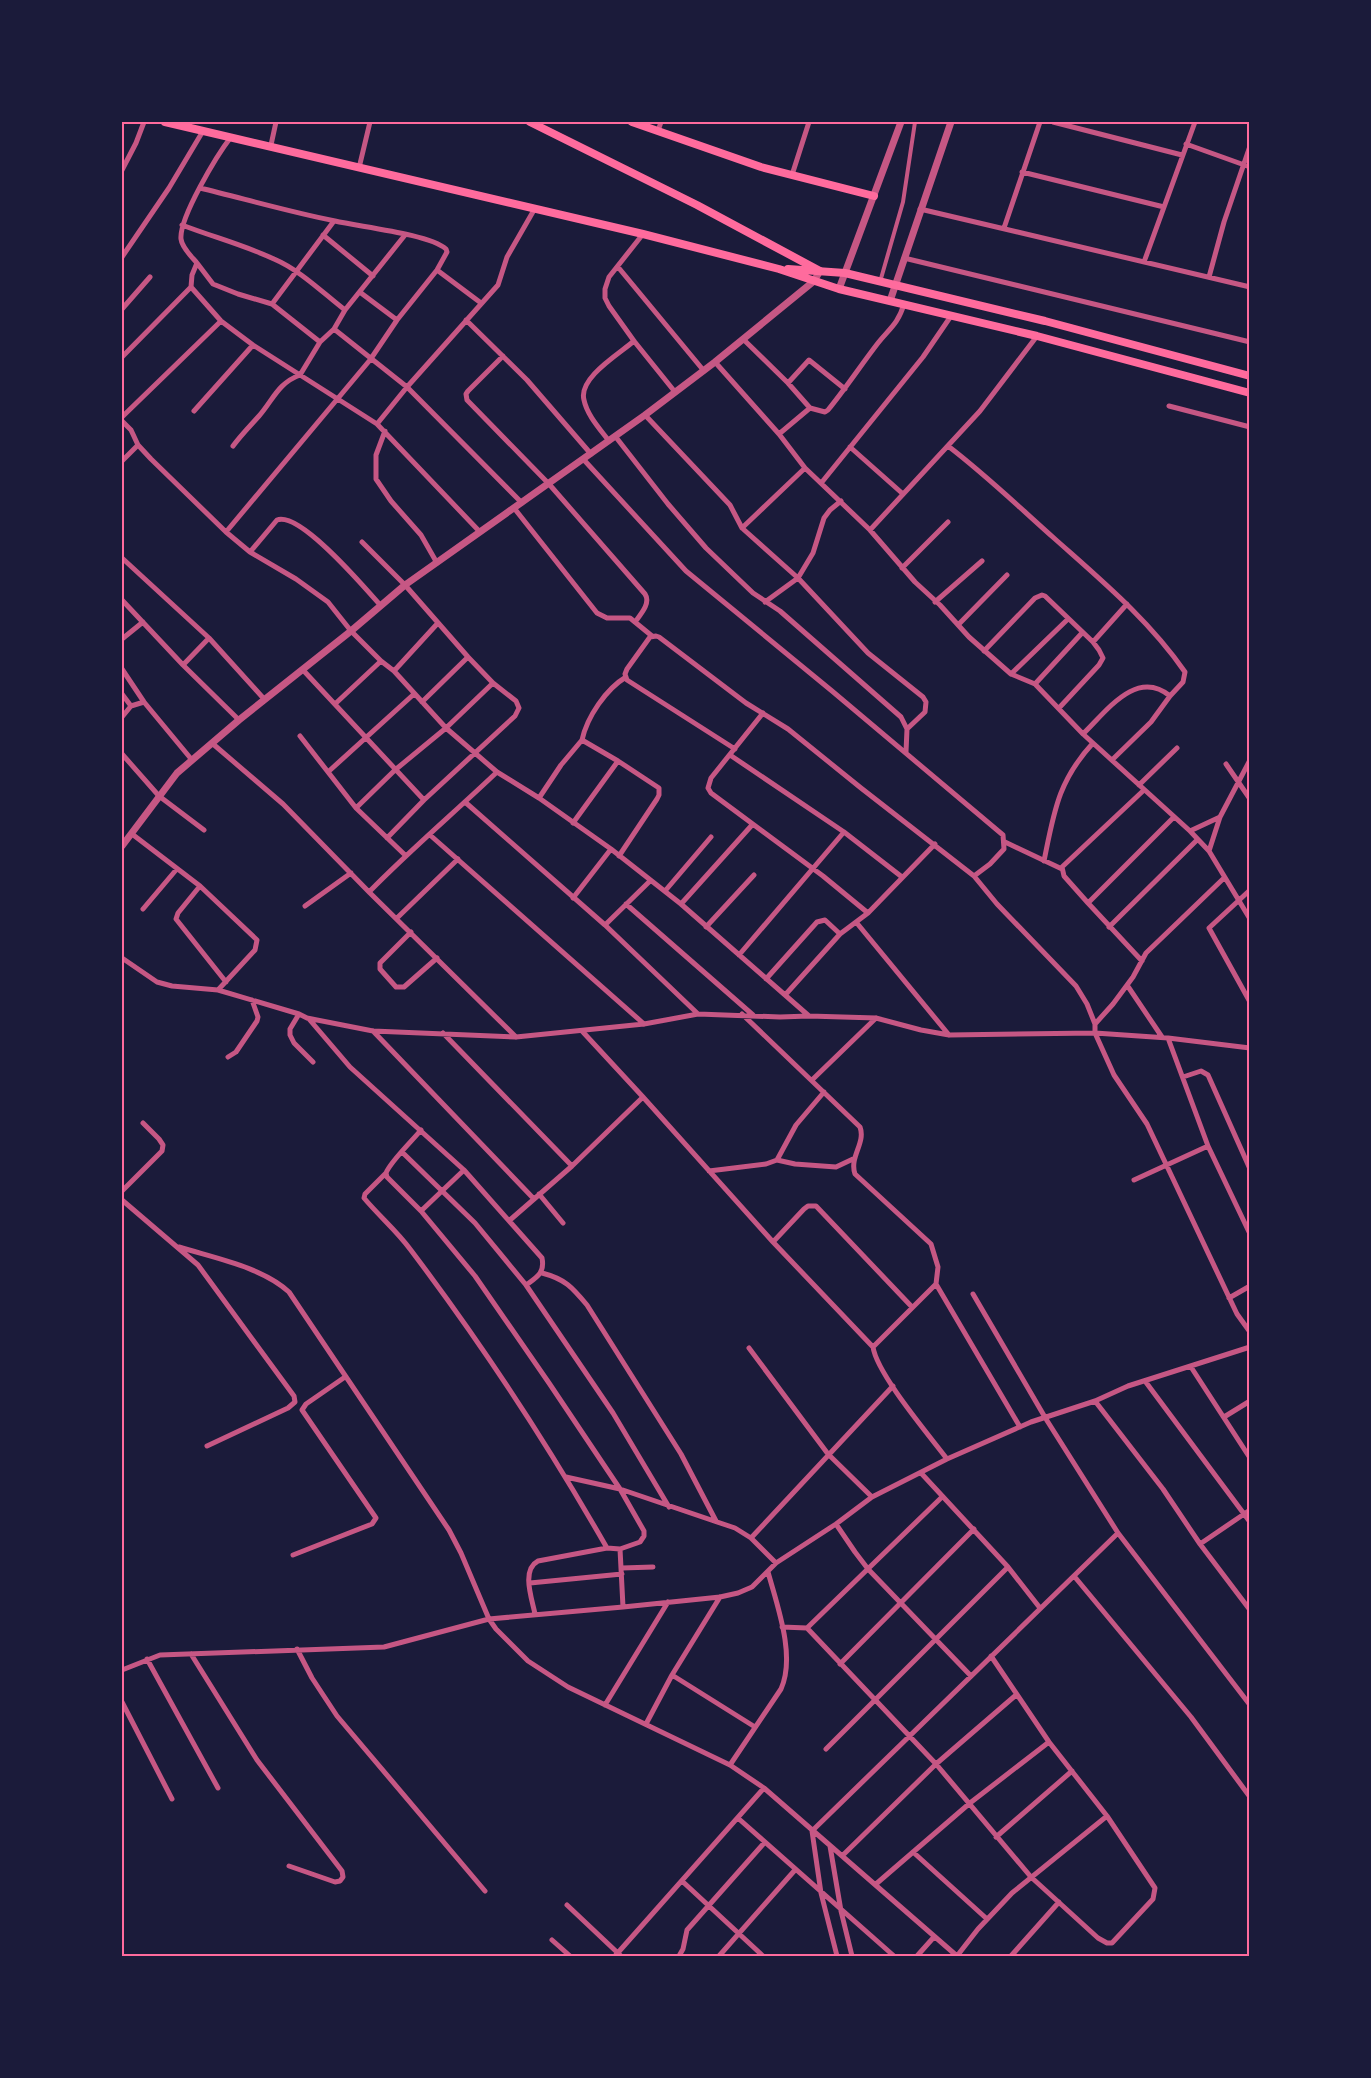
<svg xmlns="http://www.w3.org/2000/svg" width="1371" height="2078" font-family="'Playfair Display',serif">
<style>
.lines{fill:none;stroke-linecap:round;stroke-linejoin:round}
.pedestrian{stroke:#c65784;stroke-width:4}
.minor{stroke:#c65784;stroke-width:5}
.tertiary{stroke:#c65784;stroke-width:7}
.secondary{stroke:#ff6b9d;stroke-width:8}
.primary{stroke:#ff6b9d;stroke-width:8}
.neatline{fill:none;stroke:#ff6b9d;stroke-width:2}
</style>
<rect width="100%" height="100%" fill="#1b1b3a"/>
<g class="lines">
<path class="pedestrian" d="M880,282l23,-80 12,-80"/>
<path class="minor" d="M1053,122l129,33
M658,131l3,-9
M231,137c-14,18 -52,81 -50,102 1,9 11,18 16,24l-5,12 -1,12 30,34 32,24 124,79 103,108
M1186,144l64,23
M271,145l5,-23
M359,168l11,-46
M122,170l14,-27 8,-21
M1022,172l142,35
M792,175l17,-53
M200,188c45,11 90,24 135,33 26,6 94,13 111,28l1,3 -10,18 -40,50 -27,40 -144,172
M920,209l330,78
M182,225c31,12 62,20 92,34 26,11 49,34 71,51
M1004,228l36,-106
M643,234l-34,43 -4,12v9l4,8 25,35 41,51
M323,235l50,41
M122,257l47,-69 34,-57
M904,258l346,84
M1144,262l51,-140
M197,263l16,21 25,10 34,10 48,38
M618,267l86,104
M437,270l44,33
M1209,277l15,-55 26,-76
M361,293l36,27
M272,304l62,-83
M122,309l28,-32
M466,320l61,60 64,74
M334,329l73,58 115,116
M743,339l45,44 22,25 15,4 3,-2c18,-22 33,-45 50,-67 12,-15 20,-19 26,-39
M503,356l-35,35 -2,3 1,6 82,84 96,110c6,9 -4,20 -10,28
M122,357l69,-70
M715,362l64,72 26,34 65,62 45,52 25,23 29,32 42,37 24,10 48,50 107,97 19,20 41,68
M788,383l21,-23 36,29
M1169,406l81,21
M194,411l59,-66
M645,415l85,90 12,23 56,50 70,75 55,44 3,5 -1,10 -18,17
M122,417l99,-96
M122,421l9,9 7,15 13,14 75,73 24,20 46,27 32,23 23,29 30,30 13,10 52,57 51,44 42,26 72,51 70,55 128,112
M377,424l30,-37 91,-102 9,-28 27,-47
M385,431l-9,24v24l15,22 30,34 16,28
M779,434l31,-26
M615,436l53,68 38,44 47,45 27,18 121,106 6,12 -1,23
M609,441c-9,-12 -22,-26 -25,-41 -6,-22 35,-46 50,-59
M233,446c8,-11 17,-20 26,-30 14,-16 19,-33 41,-41l20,-33 14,-13 11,-19 60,-75
M948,446c38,29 71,61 107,93 46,41 94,81 130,133l-2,10 -13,14c-34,-28 -64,16 -87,38
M850,447l53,47
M584,460l102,111 146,120 171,144 1,14 -14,15 -16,12
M122,461l16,-16
M822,482l101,-125 28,-41
M514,508l83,105 10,5h23l22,18
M742,528l63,-60
M870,530l110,-119 57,-75
M362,542l43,43 63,72 25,26 23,18 3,7 -4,8 -91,84 -37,38
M250,552l27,-32c23,-9 88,68 104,86
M122,558l87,80 56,62
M902,568l46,-46
M122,600l61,65 56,55
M765,602l33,-24 15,-25 11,-35 6,-8 11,-9
M935,602l47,-41
M958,625l49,-50
M122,639l21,-17
M1093,642l34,-38
M984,651l51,-53 7,-3 3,1 48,46 6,8 4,8 -4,7 -40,43
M183,665l26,-27
M122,669l22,33 48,58
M303,670l121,130
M394,671l43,-47
M1011,674l57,-55
M1035,684l47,-51
M122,694l9,12
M422,702l46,-45
M335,704l46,-43
M763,713l-52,65 -3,10 3,5 112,83 45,37
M122,717l9,-11 13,-4
M300,736l56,72 49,47
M213,744l70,60 86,88 147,145
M735,749l-108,-69 -2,-6 2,-5 23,-32 6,-1 3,1 87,66 42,26 73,59 113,88 23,28 79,82 11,18 8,20v9l19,42 33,49 90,190 13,18
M122,754l37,42 45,34
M730,755l114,77 58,45
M1112,760l39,-38 19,-26
M1226,764l24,35
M328,772l86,-78
M1139,785l38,-37
M1144,790l-82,77 2,9 24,27 86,-86
M539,798l22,-33 21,-25
M465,802l140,123 93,89
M356,808l39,-38 51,-42 47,-45
M573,823l45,-62
M1190,831l30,-14
M132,834l68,52 57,54 -2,10 -37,40
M430,835l214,189
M1005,842l57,27
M1209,851l11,-34 30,-57
M619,856l38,-57 2,-4v-7l-41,-27 -36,-21c5,-23 24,-51 44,-63
M1044,861c10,-49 14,-80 49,-118
M200,886l-22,27 -2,6 50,63
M1250,890l-41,38 41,74
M665,891l46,-54
M369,892c41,-42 86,-80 128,-120
M573,898l38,-49
M1088,903l54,58
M626,904l127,111
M681,904l71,-79
M305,906l46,-33
M143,909l33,-39
M397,918l61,-59
M856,922l93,113
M605,925l45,-44
M706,927l48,-52
M1109,927l88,-87
M411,932l-31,31v6l16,18h8l33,-29
M739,955l105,-123
M122,958l35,24 15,4 46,4 81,24 8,4 66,13 143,6 128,-13 54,-10 82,3 29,-1 67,2 45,12 28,5 146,-2 73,5 82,10
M766,979l51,-57 8,-2 15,14
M1127,985l35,52
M786,994l54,-60 28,-21 67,-69
M299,1014l-9,15v6l4,8 19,19
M742,1014l118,113c6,16 -11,30 -5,47l76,70 7,23 -2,17 84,143
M309,1019l41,48 114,103 78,88c3,15 -5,19 -16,27
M1095,1024l18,-20 20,-27 13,-24 78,-75
M373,1031l161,168
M582,1031l61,66 130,145 100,105c4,27 56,88 74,112
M443,1033l129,133
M1168,1038l40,108 42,88
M228,1057l8,-5 21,-31 1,-4 -6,-17
M1183,1077l18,-6 7,4 42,94
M812,1080l64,-62
M421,1130c-9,11 -31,32 -35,43l1,4 34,34 54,65 74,107 71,106 115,39 16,10 25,25
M403,1153l72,70 51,62 87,128 56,94
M777,1160l18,4 41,3 17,-8
M709,1171l57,-7 11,-4 19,-35 28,-33
M386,1173l-21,21 -1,4c15,18 33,33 46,51 72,95 138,196 197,299
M1134,1180l74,-34
M122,1191l40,-40 1,-6 -4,-6 -16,-16
M539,1194l24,29
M122,1200l76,65 96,131 1,6 -7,6 -81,38
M421,1211l43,-41
M510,1220l62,-54 71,-69
M773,1242l31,-33 4,-3h8l96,101
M179,1247c35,11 83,20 110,45l160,238 12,23 28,66 7,10 32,32 40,26 162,78 34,23 193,168
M542,1273c23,6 30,14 45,32l94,149 35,67
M973,1294l73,125 72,114 132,172
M1229,1298l21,-12
M873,1347l63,-63
M749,1348l79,106 44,43
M1191,1367l59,91
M1145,1381l105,141
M1095,1401l68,88 37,55 50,66
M1224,1417l26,-16
M921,1473l87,94 32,41
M836,1524l19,28 13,17 103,107
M751,1538l142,-152
M1200,1544l50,-34
M620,1549l3,58
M293,1555l79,-31 4,-6 -74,-108 4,-6 39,-27
M622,1568l31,-1
M1074,1576l117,141 59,80
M530,1583l92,-9
M535,1614c-3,-15 -14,-44 3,-53l69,-13 13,1 20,-7 4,-6v-5l-24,-42 -54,-12
M782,1627l25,1 135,-131
M807,1628l129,136 95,113 67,61 9,5h5l41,-44 2,-11 -48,-72 -58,-74 -58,-86
M297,1649l15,29 25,38 148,175
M191,1654l66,106 85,111 1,6 -3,4 -5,1 -46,-16
M147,1659l71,129
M840,1664l134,-135
M122,1670l38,-15 224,-8 105,-28 134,-12 97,-10 18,-4 14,-6 24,-24 60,-39 36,-27 75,-38 84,-37 64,-21 33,-15 122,-39
M672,1675l83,52
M122,1702l50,97
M605,1705l63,-103
M646,1724l26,-49 48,-78
M826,1749l182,-182
M730,1765l51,-76c15,-33 -4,-84 -13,-117
M739,1819l155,137
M996,1837l76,-66
M830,1846l11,65 11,45
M913,1852l74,67
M842,1856l94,-92 80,-69
M682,1881l81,75
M876,1884l94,-81 79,-61
M567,1905l54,51
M552,1940l18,16
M615,1956l149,-168
M679,1956l4,-7 4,-19 78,-88
M719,1956l76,-86
M837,1956l-16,-63 -9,-62 306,-298
M917,1956l17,-19
M957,1956l21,-27 34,-36 95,-77
M1011,1956l48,-54"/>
<path class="tertiary" d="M839,289l62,-167
M890,301l61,-179
M122,846l55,-73 62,-53 112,-89 54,-46 240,-170 70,-53 99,-81 6,-10"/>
<path class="secondary" d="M530,122l167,83 123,66
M632,122l129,45 113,29"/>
<path class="primary" d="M165,122l478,112 136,35 60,20 198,47 213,57
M788,269l57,4 200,48 205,55"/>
</g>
<rect width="1371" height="2078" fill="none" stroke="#1b1b3a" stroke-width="246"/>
<rect x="123" y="123" width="1125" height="1832" class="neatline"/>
</svg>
